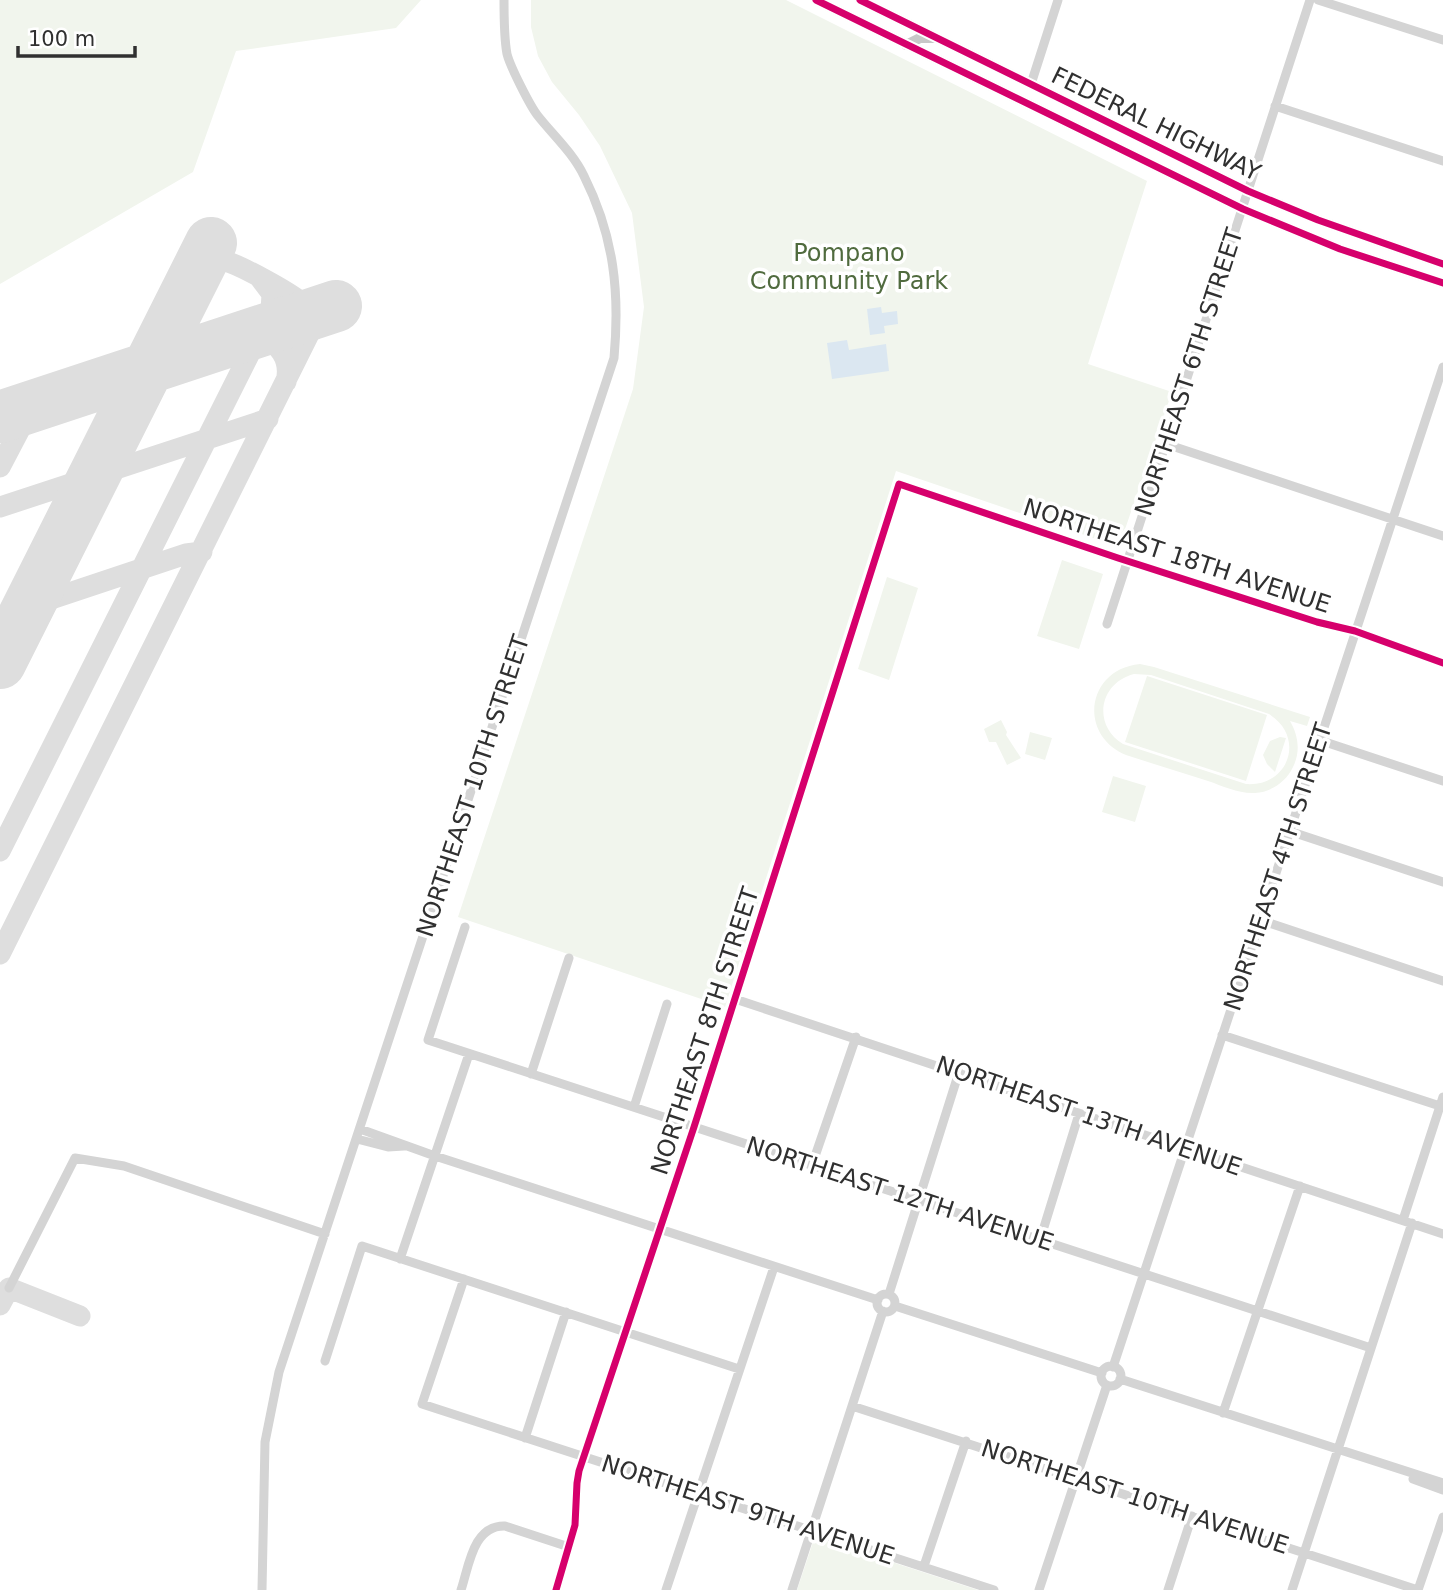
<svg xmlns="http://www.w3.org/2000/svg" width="1443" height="1590" font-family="'DejaVu Sans',sans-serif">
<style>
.green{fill:#f1f5ed;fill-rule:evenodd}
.water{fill:#dbe7f1}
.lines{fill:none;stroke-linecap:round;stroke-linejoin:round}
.taxiway{stroke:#dedede;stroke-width:21}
.runway{stroke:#dedede;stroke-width:52}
.minor{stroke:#d4d4d4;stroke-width:9}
.major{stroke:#c8c8c8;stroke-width:10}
.cycleway-casing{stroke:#fff;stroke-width:11}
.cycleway{stroke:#d6006c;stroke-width:7}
.labels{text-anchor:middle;stroke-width:7;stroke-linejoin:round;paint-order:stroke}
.street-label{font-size:24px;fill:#303030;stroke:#fff}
.park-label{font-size:24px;fill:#506b3e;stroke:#fff}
</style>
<rect width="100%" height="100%" fill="#fff"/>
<path class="green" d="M0,0h421l-25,28 -160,23 -43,121 -193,112z
M531,0h255l361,181 -59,183 84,28 -51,149 -10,3 -215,-73 -171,536 -267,-90 175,-528 11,-82 -12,-94 -32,-67 -21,-31 -27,-33 -14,-26 -7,-29z
M1062,560l41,14 -24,75 -42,-13z
M887,577l31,11 -29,92 -31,-11z
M1140,664l14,3 156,50 -3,9 -17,-5c8,14 11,30 3,46 -7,15 -22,25 -38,26 -16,1 -32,-7 -47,-12 -27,-9 -55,-17 -82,-26 -49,-21 -39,-86 14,-91zM1134,674l17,1 118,39c37,23 20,73 -23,70l-123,-40c-31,-19 -24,-61 11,-70z
M1147,676l120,39 -21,66 -121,-39z
M1001,720l6,12 -1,3 15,23 -14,7 -11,-23h-7l-5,-13z
M1030,732l22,6 -7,22 -20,-6z
M1280,737l6,1 -11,34 -8,-8 -4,-9 7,-14z
M1113,776l33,10 -11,36 -33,-10z
M821,1539l157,51h-181l16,-48z"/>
<path class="water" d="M881,307l1,6 15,-2 1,13 -14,2 1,7 -15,2 -3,-26z
M847,340l2,10 37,-6 3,27 -57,8 -5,-36z"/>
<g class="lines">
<path class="taxiway" d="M260,332c18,13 32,26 26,50
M0,467l32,-61
M0,507l268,-88
M0,616l186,-62 16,-2
M0,851l271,-540 1,-17 -12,-16
M0,954l310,-622c1,-10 0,-18 -5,-26 -7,-10 -69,-43 -81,-45 -11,-2 -22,5 -29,13
M0,1305l9,-17 71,28"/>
<path class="runway" d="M0,417l336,-111
M0,663l211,-420"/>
<path class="minor" d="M1318,0l125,40
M1031,84l27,-84
M1275,106l168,55
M1166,444l277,92
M1107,624l203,-624
M1319,740l124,41
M1289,831l154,51
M1260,920l183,61
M465,927l-37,113 943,308
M735,999l708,235
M1222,1035l221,72
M531,1074l38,-116
M634,1107l33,-103
M360,1129l75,27 443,144
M357,1139l31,8 16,-1
M812,1165l44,-128
M1403,1220l40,-123
M1040,1240l39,-126
M400,1259l69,-205
M464,1279l-42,125 572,186
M9,1288l66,-130 49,8 201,68
M889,1294l70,-222
M877 1303a9 9 0 1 1 18 0a9 9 0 1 1-18 0Z
M895,1306l207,67
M325,1361l37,-115 377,123
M1101 1376a10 10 0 1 1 20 0a10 10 0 1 1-20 0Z
M1113,1367l330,-1000
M1120,1379l323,104
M852,1406l566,184
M1223,1413l77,-227
M525,1438l41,-126
M1413,1479l30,11
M924,1566l42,-125
M262,1590l3,-148 14,-70 335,-1014c6,-66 0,-122 -30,-182 -11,-23 -31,-41 -46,-60 -8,-10 -28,-50 -31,-62 -3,-16 -3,-38 -3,-54
M461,1590c8,-24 12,-65 44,-64l64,21
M556,1590l19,-65 2,-42 2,-12 115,-344 205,-643 219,74 199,64 38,9 88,32
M666,1590l108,-323
M792,1590l91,-279
M1039,1590l68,-205
M1168,1590l24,-74
M1292,1590l120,-367
M1418,1590l25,-73"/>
<path class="major" d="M816,0l427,209 97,40 103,34
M860,0l388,191 70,29 125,44
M906,45l14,-7h16"/>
<defs>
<path id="cycleway" d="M816,0l427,209 97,40 103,34
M860,0l388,191 70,29 125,44
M556,1590l19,-65 2,-42 2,-12 115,-344 205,-643 219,74 199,64 38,9 88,32"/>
</defs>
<use href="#cycleway" class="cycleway-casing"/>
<use href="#cycleway" class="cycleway"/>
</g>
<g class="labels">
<g class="street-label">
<text transform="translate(1156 124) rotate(26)" y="8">FEDERAL HIGHWAY</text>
<text transform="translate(1189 372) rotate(-72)" y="8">NORTHEAST 6TH STREET</text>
<text transform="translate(1177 556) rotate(18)" y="8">NORTHEAST 18TH AVENUE</text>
<text transform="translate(473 786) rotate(-72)" y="8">NORTHEAST 10TH STREET</text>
<text transform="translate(1278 867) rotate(-72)" y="8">NORTHEAST 4TH STREET</text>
<text transform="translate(705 1031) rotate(-72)" y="8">NORTHEAST 8TH STREET</text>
<text transform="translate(1089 1116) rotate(19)" y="8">NORTHEAST 13TH AVENUE</text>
<text transform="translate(900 1194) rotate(18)" y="8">NORTHEAST 12TH AVENUE</text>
<text transform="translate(1135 1497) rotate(18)" y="8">NORTHEAST 10TH AVENUE</text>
<text transform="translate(748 1510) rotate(18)" y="8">NORTHEAST 9TH AVENUE</text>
</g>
<g class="park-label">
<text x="849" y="261">Pompano<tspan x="849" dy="28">Community Park</tspan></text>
</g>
</g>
<path d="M18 46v10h117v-10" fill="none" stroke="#303030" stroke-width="3.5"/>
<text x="28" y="46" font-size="21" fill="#303030" stroke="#ffffff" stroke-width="5" paint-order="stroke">100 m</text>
</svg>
